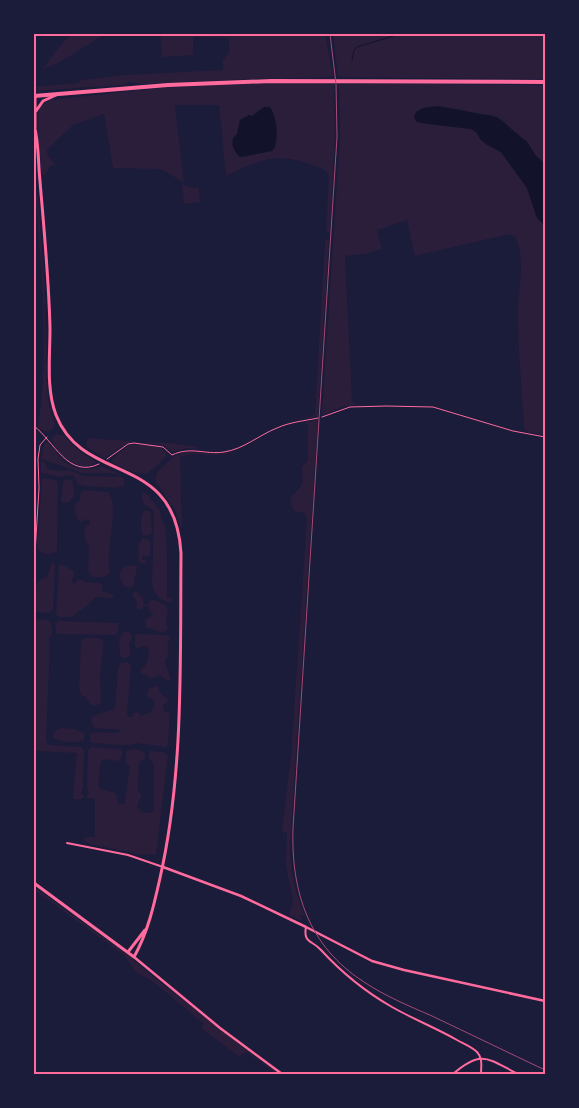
<svg xmlns="http://www.w3.org/2000/svg" width="579" height="1108" font-family="'Libre Baskerville',serif">
<style>
.green{fill:#2a1e3b;fill-rule:evenodd}
.water{fill:#12122b}
.lines{fill:none;stroke-linecap:round;stroke-linejoin:round}
.stream{stroke:#12122b;stroke-width:1}
.path{stroke:#ff6b9d;stroke-width:1}
.minor{stroke:#ff6b9d;stroke-width:2}
.tertiary{stroke:#ff6b9d;stroke-width:2.5}
.secondary{stroke:#ff6b9d;stroke-width:3}
.trunk{stroke:#ff6b9d;stroke-width:4}
.rail{stroke:#a44b75;stroke-width:1}
.neatline{fill:none;stroke:#ff6b9d;stroke-width:2}
</style>
<rect width="100%" height="100%" fill="#1b1b3a"/>
<path class="green" d="M71,34h35c-20,10 -42,29 -63,35l12,-17z
M160,34h165l8,42h-4v1l-76,2 -111,5 -12,-2 -8,3 -88,6 1,-4 43,-4 3,-3 44,-5 98,-5v-10l6,-8v-14l-36,-1v18l-31,2z
M333,34h212v45l-202,-2 -1,-1h-4z
M271,83h63l1,54 -5,96 -4,-2 3,-55 -2,-4 -4,-3c-43,-17 -56,-13 -97,7l-7,-71h-44l9,78 -19,-12 -7,-2 -45,-1 -9,-54 -31,11 -26,25v4l9,11 -6,1 -5,9h-3c-1,-14 -8,-56 -2,-67 2,-4 5,-6 9,-8l121,-13zM259,110l14,2 4,16 -2,19c-6,7 -21,6 -30,10l-9,-4 -4,-8 1,-7 4,-4 1,-7z
M339,83l206,2v79l-9,-8 -9,-14 -16,-13 -7,-8 -16,-7 -8,1 -16,-5 -27,-4 2,19 32,4 7,4 2,6 6,5 15,8 26,36 10,30 8,8v209l-18,-3 -3,-4c-2,-38 -6,-76 -6,-115 0,-23 7,-49 -1,-72 -2,-6 -6,-7 -12,-6l-90,21 -8,-36 -30,10 5,19 -17,5 -20,2 7,145 4,4 -14,2 -20,8 18,-278z
M182,185l17,4 1,13 -16,2z
M35,190l3,7 6,81 3,112 2,15 6,19c-4,10 -10,9 -17,3 12,-79 3,-158 -3,-237z
M325,240h4l-11,176 -26,5 23,-6z
M318,419l-28,427c0,25 5,47 15,70l-5,-1 2,6 -13,-6 4,-15 -7,-34 1,-33 -5,-1 9,-77 16,-236 -2,-6 -11,-2c-10,-20 5,-15 8,-28 1,-6 0,-12 0,-17l6,-5v-36l-4,-2z
M57,434l7,2 15,15 17,11c-14,13 -44,-9 -44,-25z
M87,438l41,3h6l-7,2 -22,15 -19,-11z
M47,442c6,5 10,13 16,18 9,9 26,12 38,6l21,9 -12,-2h-28l-41,-14 3,-15z
M141,442l28,1 29,4v2l-12,-1 -13,4 -10,-7z
M134,444c10,1 30,0 33,11 -6,5 -11,13 -18,17 -10,6 -29,-6 -38,-10 5,-8 13,-16 23,-18z
M236,451c-21,9 -37,-1 -56,6l2,73 -7,-20 -19,-28v-7l3,-5 14,-13 13,-5 33,2z
M41,462h3l4,7 10,2 11,-1 15,6 37,1 3,2v6l-8,3 -32,-2 -6,-2 -5,-9 -14,2 -17,-4 -1,-2z
M42,478l14,2 2,3 -1,68 -3,2c-7,1 -13,2 -17,-5z
M67,479l5,1 3,14 -5,8 -8,1 -1,-2 2,-20z
M85,490l23,2c13,16 -4,58 2,81l-5,4h-12l-5,-6 1,-23 -5,-13 2,-10h4v-4l-4,-2 -5,3 -3,-1 -4,-15 5,-6 2,-8z
M145,492l15,18 2,12 3,2c3,25 2,50 2,73l4,1 1,2 -2,3c-12,-4 -16,-8 -18,-21l2,-68 -2,-5c-8,-4 -11,-6 -10,-16z
M144,511h5l2,3 1,18 -3,3h-6c-3,-6 -3,-18 1,-24z
M142,538l6,1 3,4 -1,12 -3,2 -4,-2 -1,3 1,2 5,1 -2,2h-6c-3,-7 -2,-20 2,-25z
M52,562l2,1 1,2 -2,44 -4,4 -13,-1 -2,-3v-9l3,-17 4,-4 6,-2z
M61,564l13,7v5l-2,4 1,4 3,-1 1,-3 3,-1 5,3 15,1 2,2v6l12,4 -2,3 -16,-1c-7,8 -16,13 -24,20h-13l-3,-2 3,-49z
M135,565l2,3 -4,19 -5,1 -4,-2 -5,-9 2,-7 4,-3z
M138,591l1,4 3,1 3,9h2l4,-6 13,5 4,6 -2,13 2,4 -2,4 -5,1 -15,-5 -1,-6 3,-4 4,-1 1,-3 -5,-3 1,-3h6l-10,-1 -6,4 -3,-2 1,-7 -4,-4v-5z
M36,619l12,1 3,2 1,12 -4,6 2,3 -4,98 3,4 32,2 3,3 -1,38 -2,5 3,2 -1,4h-10v-2l4,-44 -43,-2v-130z
M58,621l60,2 1,5 -3,7 -59,-1 -2,-10z
M124,631l5,1 3,4 -3,9 2,8 -2,4 -5,2 -4,-3 -1,-16z
M137,634l29,1 4,2 -3,11 2,7 -4,6 6,19 -4,1 -7,-6 -9,4 -3,-3 -7,-2 -1,-4c8,-4 8,-13 9,-21l-4,-3 -9,2 -1,-2v-10z
M84,638h15l5,3 -4,32 1,29 -3,3 -4,1 -5,-3 -3,-6 -5,-2 -2,-6 2,-47z
M127,662l4,3 -4,48 2,4h4l1,-4 4,-1 3,4 10,-4 4,-7 -2,-6 -6,-3 1,-7 4,-2 6,-1 3,8 7,5 -1,4 -4,2 1,6 6,2 -2,31 -2,3 -30,-4c-9,5 -33,0 -44,0l-2,-2v-7c10,-5 24,3 32,-4l-27,-2 -4,-6 1,-5c3,-2 17,-7 21,-7l2,-3 3,-39 3,-5z
M62,728l13,1 9,4v7c-8,4 -24,3 -31,-3l1,-6z
M91,747l29,2 3,3 -1,5 -3,4 -16,-2 -2,3 -3,24 4,4 11,2 4,4v6l3,2h4l1,-4 5,-33 -5,-5 1,-10c6,-5 13,-3 19,1v6l-6,3 -1,29 4,4 -5,11 4,6 10,1 3,-4v-44l-5,-6v-6l2,-2 11,1 6,3 -12,100 -9,-1 -4,1 -54,-11 -5,-4 1,-3h10v-38l-9,-1 3,-6 -2,-4 1,-38z
M34,887l84,61 101,81 59,45h-2l-29,-22 -6,2v4l-39,-29 1,-6 -51,-42 -16,-9 -12,-17 -90,-65z"/>
<path class="water" d="M437,106l60,11 30,25 9,14 9,8v69v-7l-8,-8 -10,-30 -26,-36 -15,-8 -6,-5 -3,-6 -6,-4 -44,-5 -10,-2 -3,-5 2,-5 7,-4z
M264,107h6c7,11 8,28 5,40l-3,4 -32,6c-6,-6 -8,-11 -7,-19l4,-4 3,-14 9,-5 4,1z"/>
<g class="lines">
<path class="stream" d="M352,60l2,-10 3,-3 43,-13"/>
<path class="path" d="M322,417l28,-10 36,-1 47,1 80,24 32,6
M34,426c20,15 34,53 65,38
M107,459l21,-15 6,-1 29,4 9,8c19,-9 33,0 52,-3 20,-3 35,-17 53,-24 13,-6 27,-7 41,-10
M34,570l5,-82 -1,-29 2,-14 7,-8"/>
<path class="minor" d="M67,843l61,12 35,12
M306,927c-3,16 6,13 15,23 22,24 43,41 71,57 21,12 44,21 65,33 7,4 15,7 20,12 6,6 4,15 4,22
M453,1074c29,-25 35,-15 65,0"/>
<path class="tertiary" d="M163,867l78,29 65,31 66,34 32,9 141,31
M134,957l86,71 62,46"/>
<path class="secondary" d="M35,96v32
M36,111l7,-10 13,-6
M34,125c5,17 4,38 6,56 4,49 9,99 10,148 0,28 -4,60 6,86 28,71 119,36 125,138 -1,108 3,219 -21,325 -6,27 -12,54 -26,79l-100,-74
M128,952l17,-22"/>
<path class="trunk" d="M34,96l134,-11 103,-4 274,1"/>
<path class="rail" d="M330,34l6,50 1,53 -44,691c-2,63 15,118 71,154 21,14 45,24 68,34 38,18 75,36 113,54"/>
</g>
<rect width="579" height="1108" fill="none" stroke="#1b1b3a" stroke-width="70"/>
<rect x="35" y="35" width="509" height="1038" class="neatline"/>
</svg>
